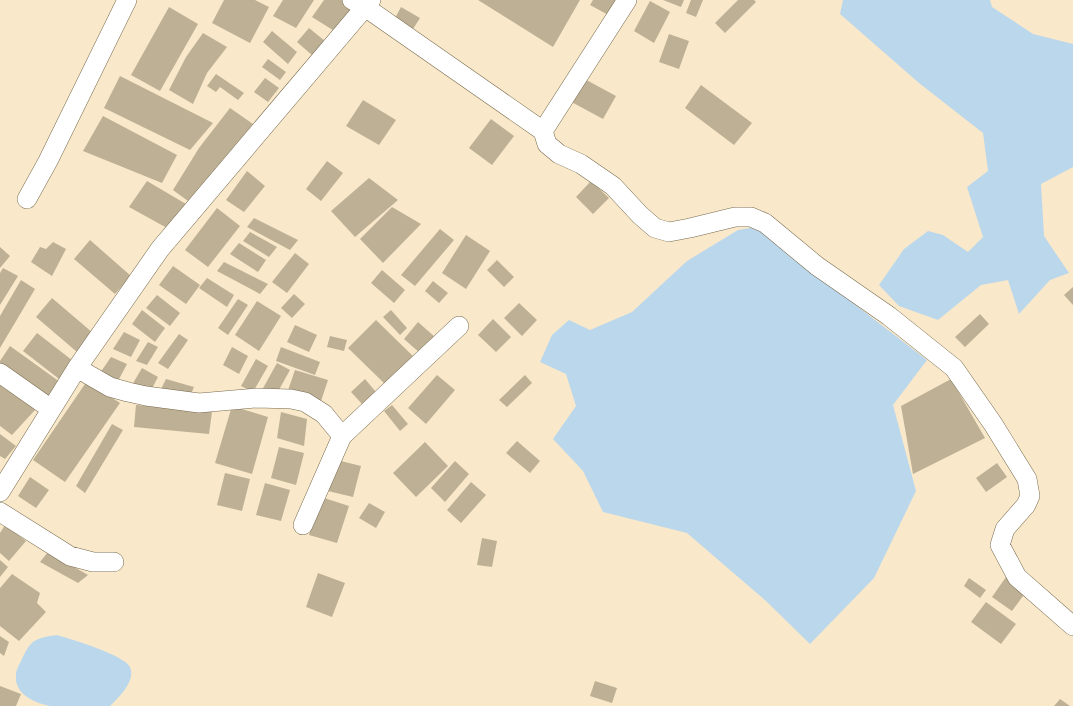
<svg xmlns="http://www.w3.org/2000/svg" width="1073" height="706" font-family="Ubuntu,sans-serif">
<style>
.water{fill:#bbd7ec}
.building{fill:#beb094}
.lines{fill:none;stroke-linecap:round;stroke-linejoin:round}
.minor-casing{stroke:#776a4e;stroke-width:20}
.minor{stroke:#fff;stroke-width:19}
</style>
<rect width="100%" height="100%" fill="#f9e9ca"/>
<path class="water" d="M843,0h147l2,7 41,27 40,10v123l-32,17 3,52 25,37 -19,7 -31,34 -11,-34 -27,5 -43,35 -39,-14 -20,-21 25,-36 24,-18 15,4 25,17 15,-15 -16,-50 21,-16 -5,-38 -64,-50 -79,-69z
M762,226l65,57 100,77 -34,45 23,86 -42,87 -64,66 -44,-43 -79,-68 -84,-21 -20,-41 -30,-32 23,-33 -10,-32 -26,-12 12,-27 17,-15 21,10 42,-18 55,-51 51,-31z
M57,635c14,4 67,20 73,32 6,14 -11,30 -20,39h-60c-16,-3 -36,-12 -34,-31 0,-5 3,-10 5,-14 3,-7 7,-15 12,-19 7,-5 17,-6 24,-7z"/>
<path class="building" d="M224,0h31l14,7 -19,36 -38,-20z
M283,0h31l-18,28 -23,-12z
M324,0h20l10,6 -18,26 -24,-15z
M478,0h102l-27,47z
M593,0h31l-10,18 -24,-13z
M663,0h21l-3,7z
M691,0h12l-7,17 -10,-4z
M738,0h16l2,2 -31,31 -10,-10z
M650,1l20,11 -16,31 -20,-12z
M169,7l29,17 -38,67 -29,-16z
M401,7l19,11 -7,11 -18,-11z
M309,28l16,13 -12,15 -16,-14z
M272,31l25,21 -9,12 -25,-22z
M203,33l24,14 -20,26 -14,31 -24,-14 17,-33z
M669,34l20,7 -10,28 -20,-7z
M268,59l18,13 -6,8 -18,-13z
M216,74l28,19 -6,7 -18,-13 -4,5 -9,-6z
M120,76l93,47 -23,27 -86,-42z
M579,76l37,20 -13,23 -37,-20z
M265,78l14,10 -11,14 -14,-10z
M701,85l51,38 -18,22 -49,-37z
M363,100l33,20 -17,25 -33,-19z
M230,108l23,16 -65,77 -15,-11 26,-42z
M103,116l74,39 -15,28 -79,-32z
M491,119l23,17 -22,29 -23,-17z
M327,161l16,12 -22,28 -15,-12z
M247,171l18,15 -21,26 -18,-12z
M369,178l29,22 -43,37 -24,-26z
M147,181l39,23 -19,24 -38,-21z
M591,181l18,17 -16,16 -17,-17z
M392,207l29,17 -38,39 -23,-24z
M217,208l23,18 -32,41 -23,-17z
M254,218l44,22 -8,10 -43,-23z
M440,229l14,11 -39,46 -14,-11z
M250,232l27,15 -8,10 -26,-16z
M466,235l24,16 -24,38 -24,-16z
M90,240l41,36 -16,18 -41,-35z
M53,242l13,7 -14,27 -21,-14 9,-15 6,2z
M239,243l27,17 -8,12 -28,-18z
M0,247l10,9 -10,12z
M295,253l14,11 -22,29 -15,-11z
M497,260l17,17 -10,10 -17,-17z
M224,262l44,22 -8,10 -43,-23z
M173,266l27,19 -14,19 -27,-19z
M3,268l15,8 -18,29v-32z
M382,270l23,20 -11,13 -23,-20z
M207,278l27,17 -7,12 -28,-19z
M21,280l14,9 -35,59v-32z
M433,281l15,12 -9,10 -14,-12z
M1073,287v18l-9,-10z
M294,294l11,10 -13,14 -11,-10z
M157,295l23,18 -10,13 -24,-18z
M52,298l41,35 -16,19 -41,-35z
M238,299l10,6 -20,30 -10,-7z
M257,301l24,15 -22,35 -24,-16z
M519,303l18,17 -15,16 -18,-18z
M142,310l23,18 -10,14 -23,-18z
M391,310l16,18 -7,7 -17,-18z
M980,314l9,10 -24,23 -10,-10z
M493,319l18,18 -15,15 -18,-17z
M376,320l39,38 -28,28 -39,-38z
M418,322l17,15 -15,16 -16,-14z
M295,325l22,10 -8,17 -22,-10z
M124,332l16,8 -9,17 -18,-8z
M37,333l40,31 -14,18 -40,-31z
M179,334l9,6 -20,29 -10,-6z
M330,336l17,4 -3,11 -17,-4z
M148,342l10,5 -11,18 -11,-4z
M10,346l50,36 -8,22 -52,-37v-6z
M232,347l16,9 -9,18 -16,-9z
M281,347l39,15 -5,13 -39,-14z
M111,357l16,7 -9,17 -18,-8z
M256,359l12,7 -15,26 -12,-6z
M277,363l13,7 -15,27 -13,-7z
M142,368l16,9 -9,17 -17,-9z
M295,370l33,10 -9,27 -33,-11z
M437,375l18,15 -29,34 -18,-16z
M525,375l7,8 -25,24 -8,-7z
M0,378l35,32 -23,25 -12,-9z
M166,379l28,8 -6,14 -30,-6z
M365,379l11,13 -14,12 -11,-12z
M951,379l34,59 -72,36 -12,-68z
M87,381l33,22 -55,79 -32,-22z
M136,405l76,7 -3,22 -75,-7z
M392,405l16,19 -8,7 -16,-20z
M232,406l36,11 -16,57 -37,-11z
M281,412l26,7 -3,27 -27,-8z
M112,424l11,6 -38,63 -9,-7z
M0,434l16,12 -11,13 -5,-3z
M517,441l23,20 -10,12 -24,-20z
M425,442l23,24 -32,31 -23,-24z
M279,447l25,6 -8,32 -25,-7z
M337,460l24,6 -8,31 -25,-6z
M455,461l14,13 -24,28 -14,-14z
M997,463l10,14 -21,15 -10,-14z
M225,473l25,6 -8,32 -25,-6z
M30,477l19,13 -13,18 -18,-12z
M471,482l15,13 -25,28 -14,-13z
M265,483l25,7 -9,31 -25,-6z
M321,497l28,9 -12,37 -28,-8z
M369,503l16,9 -9,16 -17,-10z
M5,525l21,16 -17,20 -9,-8v-20z
M482,538l15,3 -5,26 -15,-2z
M48,552l40,23 -10,8 -38,-21z
M0,560l8,7 -8,10z
M318,573l27,10 -13,34 -26,-10z
M12,574l28,19 -3,10 9,9 -27,29 -19,-15v-38z
M1006,577l20,15 -14,19 -20,-14z
M969,578l17,12 -6,8 -16,-12z
M986,602l30,22 -15,20 -30,-22z
M0,636l9,6 -5,14 -4,-3z
M595,681l22,7 -5,15 -22,-7z
M0,686l21,8 -5,12h-16z
M1060,699l10,7h-16z"/>
<g class="lines">
<defs>
<path id="minor" d="M352,0l13,7 178,124 84,-131
M543,131l4,13 12,10 22,10 32,22 27,29 15,13 14,4 21,-4 45,-11h16l14,6 52,43 72,50 65,52 39,56 34,55 3,17 -4,9 -21,24 -5,16 17,32 56,49
M27,199l21,-38 79,-161
M77,368l33,19 18,5 18,4 53,7 58,-5 34,1 14,3 19,12 18,22
M0,373l51,36
M0,492l77,-124 83,-119 211,-249
M0,512l70,44 23,6h21
M303,525l39,-89 117,-110"/>
</defs>
<use href="#minor" class="minor-casing"/>
<use href="#minor" class="minor"/>
</g>
</svg>
